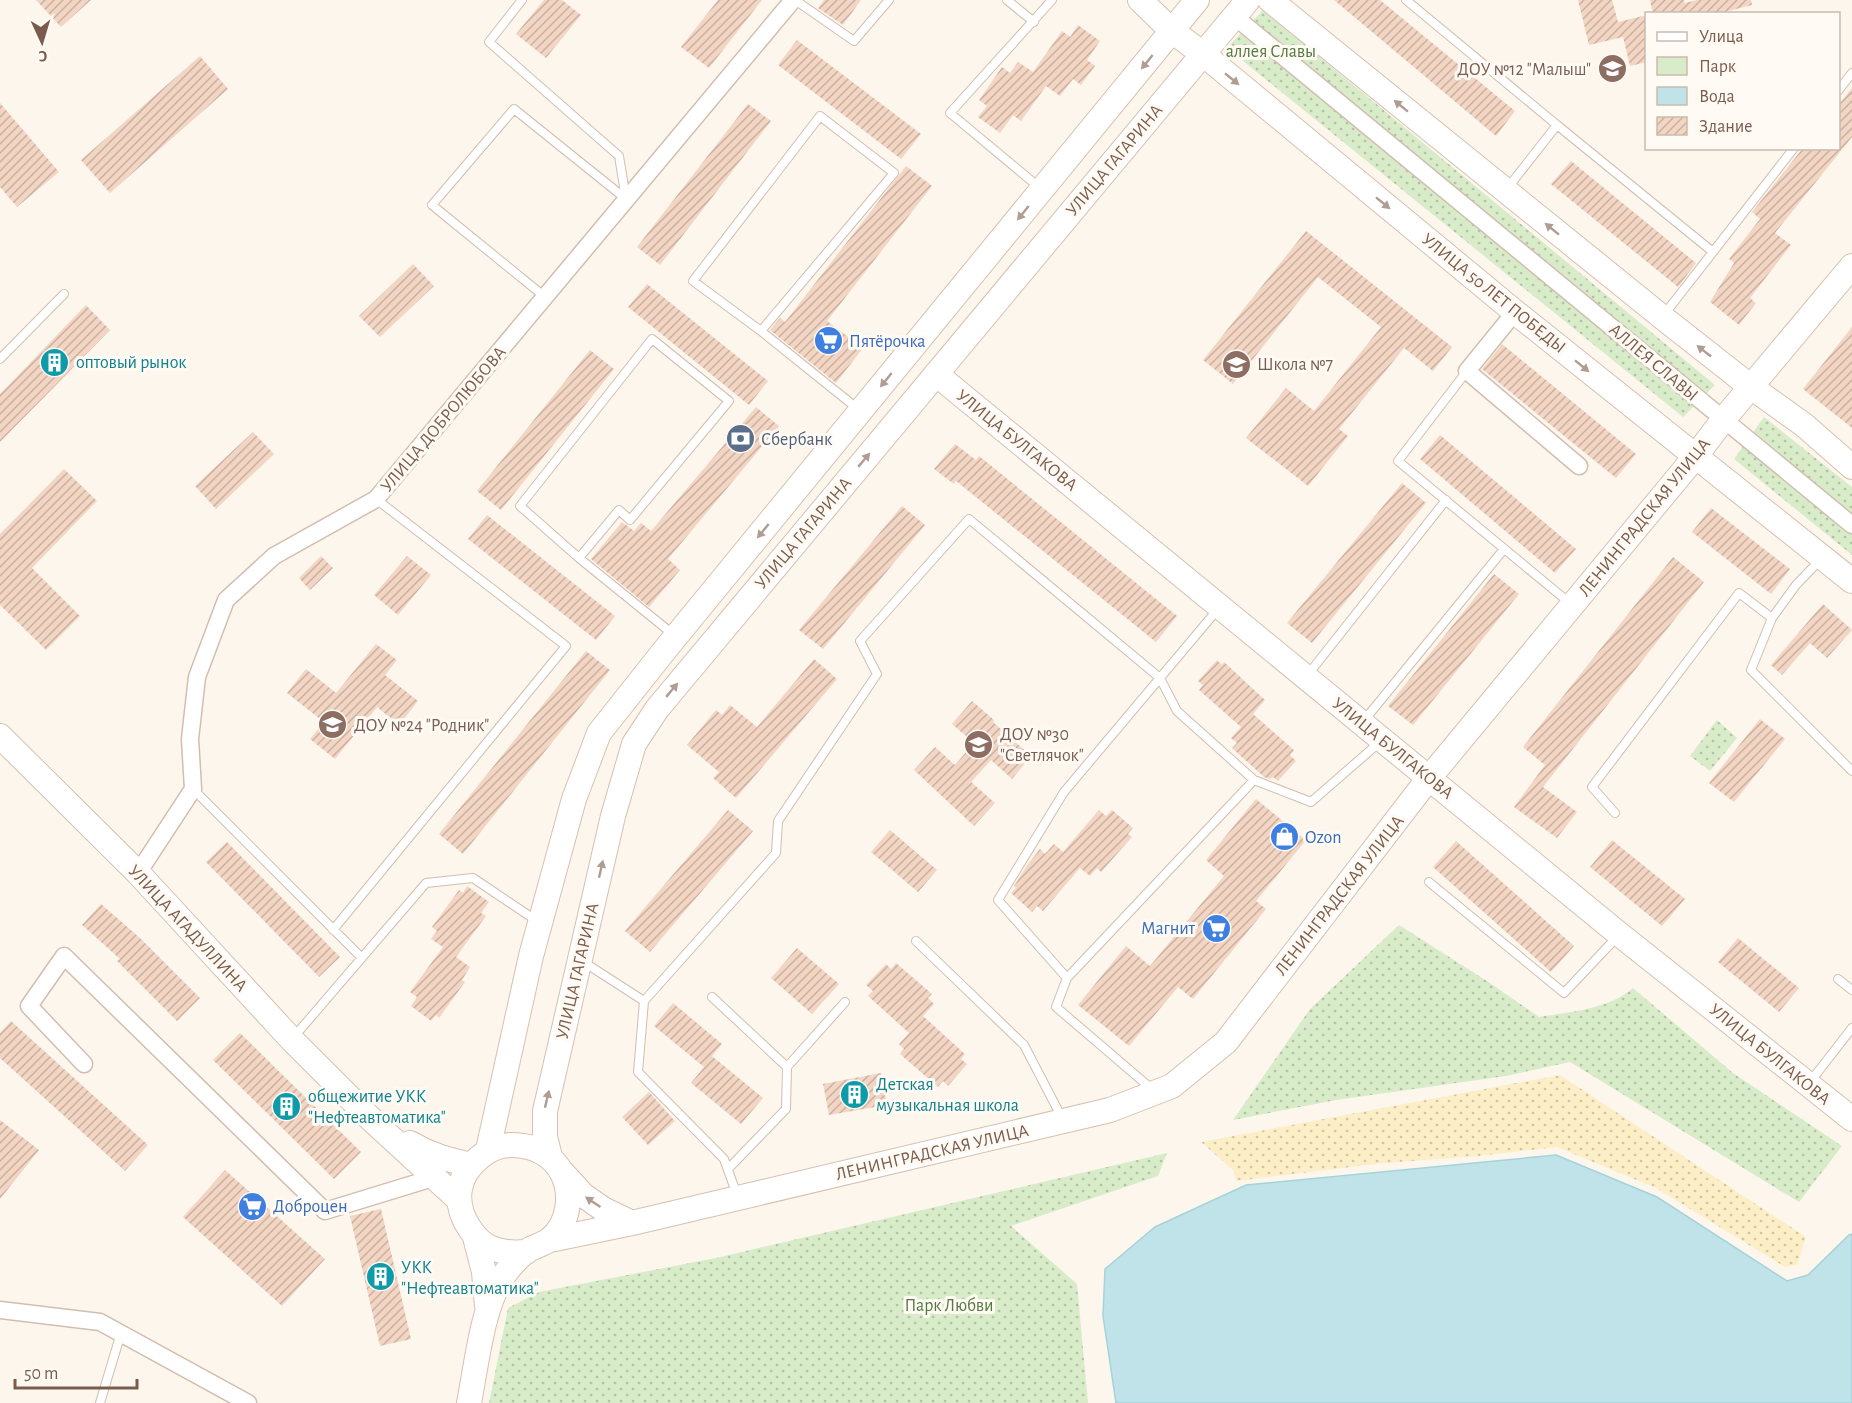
<svg xmlns="http://www.w3.org/2000/svg" width="1852" height="1403" font-family="'Alegreya Sans',sans-serif">
<style>
.green{fill:url(#green-dots)}
.sand{fill:url(#sand-dots)}
.water{fill:#bfe3e8;stroke:#a5d3da;stroke-width:1.5}
.building{fill:url(#building-hatch)}
.lines{fill:none;stroke-linecap:round;stroke-linejoin:round}
.lane-casing{stroke:#d1beb0;stroke-width:10}
.street-casing{stroke:#d1beb0;stroke-width:19}
.secondary-casing{stroke:#d6c0b0;stroke-width:26}
.lane{stroke:#fff;stroke-width:8}
.street{stroke:#fff;stroke-width:16}
.secondary{stroke:#fff;stroke-width:24}
.oneway{fill:#af9d94}
.labels{text-anchor:middle;stroke-width:6;stroke-linejoin:round;paint-order:stroke}
.park-label{font-size:18px;fill:#537a41;stroke:#fffaf3}
.education-label{font-size:18px;fill:#785e54;stroke:#fffaf3;text-anchor:start}
.street-label{font-size:18px;fill:#7a5c4d;stroke:#fffaf3}
.shop-label{font-size:18px;fill:#366cbe;stroke:#fffaf3;text-anchor:start}
.culture-label{font-size:18px;fill:#0d838f;stroke:#fffaf3;text-anchor:start}
.service-label{font-size:18px;fill:#4e5e75;stroke:#fffaf3;text-anchor:start}
</style>
<defs>
<pattern id="green-dots" width="8" height="8" patternUnits="userSpaceOnUse" patternTransform="scale(1.5)"><rect width="8" height="8" fill="#d8ecc9"/><path d="M2 2h.1M6 6h.1" fill="none" stroke="#b4c2a5" stroke-width="1.8" stroke-linecap="round"/></pattern>
<pattern id="sand-dots" width="8" height="8" patternUnits="userSpaceOnUse" patternTransform="scale(1.5)"><rect width="8" height="8" fill="#fcefc7"/><path d="M2 2h.1M6 6h.1" fill="none" stroke="#d1c5a4" stroke-width="1.8" stroke-linecap="round"/></pattern>
<pattern id="building-hatch" width="6" height="6" patternUnits="userSpaceOnUse" patternTransform="scale(1.5)"><rect width="6" height="6" fill="#f3d5c3"/><path d="M-1 1l2-2M0 6l6-6M5 7l2-2" fill="none" stroke="#cab0a1"/></pattern>
</defs>
<rect width="100%" height="100%" fill="#fdf6ec"/>
<path class="green" d="M1263,10l452,375 -32,32 -456,-369z
M1764,417l88,70v68l-118,-96z
M1717,720l20,18 -27,33 -20,-15z
M1399,925l88,56 52,36c31,-5 70,-8 94,-29l100,85 109,73 -43,56 -229,-140 -64,14 -170,24 -103,20 77,-111z
M1167,1153l-9,23 -147,50 66,58 11,119h-599l19,-95 31,-16 177,-34z"/>
<path class="sand" d="M1560,1075l246,162 -9,28 -12,2 -129,-79 -99,-41 -78,9 -95,7 -148,18 -2,-10 -33,-29z"/>
<path class="water" d="M1556,1155l101,42 130,84 21,-6 41,-40 3,-1v169h-736l-13,-87 2,-47 50,-42 91,-42z"/>
<path class="building" d="M36,0h55l-30,27z
M544,0h18l19,15 -35,43 -30,-24z
M718,0h44l-53,68 -28,-21z
M824,0h37l-18,25 -25,-17z
M1334,0h46l135,111 -19,25z
M1578,0h34l6,22 29,-7v47l-17,4 -7,-29 -34,8z
M1650,0h34l1,3 12,-3h54l1,5 -35,9h-64z
M1078,25l22,16 -13,19 8,6 -14,19 -8,-6 -13,17 -14,-10 -25,35 -8,-6 -13,18 -22,-16 9,-11 -8,-6 23,-33 8,6 8,-11 15,10 29,-41 8,6z
M797,40l124,94 -20,25 -123,-94z
M200,56l28,33 -118,104 -29,-33z
M1852,88v49l-77,96 16,12 -41,53 6,5 -17,22 -29,-23 24,-39 -5,-4 31,-40 -8,-7 51,-64h36v-44z
M0,103l59,69 -42,35 -17,-20z
M748,104l23,17 -111,144 -23,-18z
M1571,161l125,102 -18,24 -127,-103z
M906,166l26,20 -105,135 36,27 -27,35 -66,-53 10,-12 5,4z
M1306,231l146,116 -19,24 -29,-23 -65,81 9,7 -40,50 -62,-48 40,-50 28,23 67,-84 -63,-50 -85,107 -30,-24z
M413,264l21,22 -54,51 -21,-21z
M647,284l121,97 -19,24 -121,-98z
M86,305l24,25 -110,112v-48z
M1852,327v101l-49,-39z
M1502,344l134,110 -20,24 -134,-109z
M590,350l24,19 -113,141 -24,-19z
M756,407l23,19 -111,133 12,11 -31,37 -58,-48 31,-37 12,9 7,-8 10,8z
M253,432l21,22 -58,55 -21,-23z
M1440,435l136,114 -21,24 -135,-114z
M955,444l21,16 3,-4 198,160 -21,26 -200,-161 -2,3 -20,-15z
M64,469l33,32 -65,67 48,48 -34,34 -46,-45v-71z
M1402,483l24,20 -114,140 -25,-20z
M902,506l23,19 -102,124 -24,-19z
M1711,508l79,61 -19,25 -79,-62z
M487,515l128,101 -19,24 -128,-101z
M321,556l12,12 -23,22 -11,-12z
M407,556l24,19 -33,40 -24,-20z
M1673,557l31,25 -161,205 34,25 -20,26 -43,-31 31,-42 -22,-18z
M1494,574l25,20 -106,131 -25,-19z
M1823,604l29,26 -25,28 -17,-15 -28,32 -11,-10z
M376,644l21,16 -12,15 33,26 -19,24 -22,-18 -42,52 -25,-20 14,-17 -37,-29 19,-24 30,24z
M586,651l24,19 -147,184 -24,-20z
M814,659l23,20 -101,119 -23,-20 6,-6 -32,-27 29,-35 6,5 8,-10 27,22z
M1217,660l5,5 2,-3 41,38 -12,14 41,36 -4,5 6,6 -18,20 -5,-4 -3,2 -6,-2 -32,-29 5,-5 -6,-5 10,-11 -42,-37 4,-5 -5,-4z
M972,701l22,19 -1,2 38,34 -19,23 -21,-19 -20,22 24,21 -21,23 -60,-56 21,-23 20,18 19,-22 -22,-19z
M1760,719l25,20 -51,63 -25,-19z
M1256,799l50,41 -50,61 10,8 -73,90 -15,-12 -49,59 -51,-41 48,-59 24,20 74,-90 -18,-16z
M728,810l25,21 -103,121 -25,-21z
M1099,810l7,6 6,-6 21,18 -5,6 4,3 -31,35 -4,-4 -7,8 -10,-8 -37,43 -6,-5 -5,6 -21,-19 5,-5 -2,-2 14,-22 12,-15 5,5 9,-10 9,8z
M890,830l47,40 -19,22 -47,-40z
M1612,840l73,59 -23,27 -72,-59z
M1456,841l118,105 -23,26 -118,-105z
M227,842l113,115 -21,20 -113,-115z
M467,886l22,16 -8,11 5,3 -30,41 14,10 -8,13 3,2 -26,36 -3,-3 -5,6 -20,-15 6,-9 -7,-5 33,-45 -12,-8 6,-8 -5,-4 27,-37 4,3z
M101,904l39,34 60,60 -23,23 -60,-60 3,-2 -38,-34z
M1738,938l61,50 -20,24 -61,-50z
M797,948l42,36 -27,30 -41,-36z
M896,963l36,31 -4,4 6,6 -11,12 42,38 -4,5 6,5 -19,22 -5,-5 -5,6 -38,-33 4,-5 -5,-5 10,-11 -41,-37 5,-5 -7,-6 20,-21 5,5z
M673,1003l49,41 -10,12 51,42 -22,26 -50,-41 13,-16 -50,-41z
M11,1021l137,124 -23,26 -125,-113v-25z
M240,1033l121,119 -27,27 -121,-119z
M881,1073l6,32 -58,10 -6,-31z
M649,1092l26,29 -27,24 -26,-28z
M0,1120l39,30 -39,49z
M225,1170l100,89 -43,47 -99,-89z
M381,1209l30,130 -31,7 -30,-130z"/>
<g class="lines">
<defs>
<path id="lane" d="M522,0l-33,42 130,114 7,43
M795,0l59,41 35,-41
M1007,0l27,22
M1406,0l151,125 -51,65
M1838,91l14,-18
M1557,125l156,127
M1040,188l-90,-75 102,-113
M545,297l-113,-92 82,-96 112,90
M1663,316l131,-168
M761,331l-68,-50 127,-165 74,57 -133,158 97,78
M0,359l64,-65
M1467,371l-69,90 173,143
M579,558l40,-48 11,10 99,-119 -77,-62 -132,167 59,52 95,77
M1820,560l-24,25 -24,33 -21,52 101,101
M1306,677l140,-177
M1362,723l142,-174
M193,789l169,169
M1615,813l-23,-26 147,-194 33,25
M1429,882l135,111 53,-56
M333,930l233,-284 -190,-147
M916,941l108,104 38,73
M582,961l62,40 132,-148 2,-32 99,-147 -17,-33 109,-122 191,159 17,33 77,69
M1067,978l-69,-78 66,-108 154,-183
M1838,979l14,11
M712,997l75,70 58,-65
M644,1001l-6,71 86,87 13,36
M293,1038l133,-155 47,-5 64,43
M1810,1082l42,-54
M1153,1090l-97,-83 11,-29 187,-198 57,22 70,-61
M728,1169l58,-60 1,-42
M100,1403l21,-70"/>
<path id="street" d="M1234,16l618,509
M1515,312l-48,59 112,95
M138,873l55,-84 -3,-50 7,-62 29,-77 48,-44 102,-57 417,-499
M84,1064l-55,-58 35,-50 261,255 111,-34
M0,1310l100,12 148,81"/>
<path id="secondary" d="M1140,0l32,31 31,23 312,258 337,269
M1270,0l392,317 89,70 53,38 48,42
M936,374l683,560 233,185
M0,736l138,137 154,167 82,82 85,78
M410,1143c20,12 39,17 61,22
M488,1150l43,-194 43,-157 25,-66 69,-87 529,-646
M550,1157l-5,-20v-26l68,-295 21,-72 23,-35 591,-709
M562,1172l21,23 20,14 29,14
M475,1237l9,35 3,34
M550,1240l82,-17 478,-113 62,-24 54,-44 203,-264 266,-321 28,-37 129,-154
M469,1403c7,-35 13,-94 32,-123 5,-9 16,-21 24,-28 7,-5 17,-7 24,-12 20,-15 24,-46 13,-67 -8,-15 -23,-25 -39,-27 -16,-3 -30,0 -43,11 -24,19 -27,47 -10,72 6,9 14,17 24,20 11,4 20,4 32,3"/>
</defs>
<use href="#lane" class="lane-casing"/>
<use href="#street" class="street-casing"/>
<use href="#secondary" class="secondary-casing"/>
<use href="#lane" class="lane"/>
<use href="#street" class="street"/>
<use href="#secondary" class="secondary"/>
</g>
<defs><path id="oneway-solid" d="M-6-.8H1V-3.2L6.5 0L1 3.2V.8H-6Z" transform="scale(1.5)"/></defs>
<g class="oneway">
<use href="#oneway-solid" transform="translate(1147 62) rotate(129)"/>
<use href="#oneway-solid" transform="translate(1232 79) rotate(39)"/>
<use href="#oneway-solid" transform="translate(1401 106) rotate(-141)"/>
<use href="#oneway-solid" transform="translate(1383 203) rotate(39)"/>
<use href="#oneway-solid" transform="translate(1023 213) rotate(129)"/>
<use href="#oneway-solid" transform="translate(1552 229) rotate(-141)"/>
<use href="#oneway-solid" transform="translate(1704 351) rotate(-142)"/>
<use href="#oneway-solid" transform="translate(1582 366) rotate(39)"/>
<use href="#oneway-solid" transform="translate(886 380) rotate(129)"/>
<use href="#oneway-solid" transform="translate(864 460) rotate(-50)"/>
<use href="#oneway-solid" transform="translate(763 531) rotate(129)"/>
<use href="#oneway-solid" transform="translate(672 690) rotate(-50)"/>
<use href="#oneway-solid" transform="translate(601 869) rotate(-77)"/>
<use href="#oneway-solid" transform="translate(547 1099) rotate(-77)"/>
<use href="#oneway-solid" transform="translate(593 1202) rotate(-146)"/>
</g>
<defs>
<symbol id="school-disc" viewBox="-11 -11 22 22"><circle r="9.5" fill="#8d6e63" stroke="#fffaf3"/><path d="M0-5L7-2L0 1L-7-2ZM-4 1L0 2.5L4 1V4Q0 6-4 4Z" fill="#fff"/></symbol>
<symbol id="supermarket-disc" viewBox="-11 -11 22 22"><circle r="9.5" fill="#3f7fe0" stroke="#fffaf3"/><path d="M-6-5.5h2.5l.6 2H6L4.5 2H-2.5L-4.4-4H-6ZM-1.5 3.2a1.3 1.3 0 1 0 .1 0ZM3 3.2a1.3 1.3 0 1 0 .1 0Z" fill="#fff"/></symbol>
<symbol id="building-disc" viewBox="-11 -11 22 22"><circle r="9.5" fill="#0f9aa8" stroke="#fffaf3"/><path d="M-4-6H4V6H1V3H-1V6H-4ZM-2.5-4.3h1.7v1.8h-1.7ZM.8-4.3h1.7v1.8H.8ZM-2.5-1h1.7V.8h-1.7ZM.8-1h1.7V.8H.8Z" fill="#fff"/></symbol>
<symbol id="bank-disc" viewBox="-11 -11 22 22"><circle r="9.5" fill="#5c6f8a" stroke="#fffaf3"/><path d="M-6-4H6V4H-6ZM0-2.3a2.3 2.3 0 1 0 0 4.6a2.3 2.3 0 1 0 0-4.6Z" fill="#fff"/></symbol>
<symbol id="shop-disc" viewBox="-11 -11 22 22"><circle r="9.5" fill="#3f7fe0" stroke="#fffaf3"/><path d="M-5-2.5h2.3a2.7 3.5 0 0 1 5.4 0H5L5.5 6h-11ZM-1.5-2.5h3a1.5 2.3 0 0 0-3 0Z" fill="#fff"/></symbol>
</defs>
<g fill-rule="evenodd">
<use href="#school-disc" x="1596" y="52" width="33" height="33"/>
<use href="#supermarket-disc" x="812" y="324" width="33" height="33"/>
<use href="#building-disc" x="38" y="346" width="33" height="33"/>
<use href="#school-disc" x="1220" y="348" width="33" height="33"/>
<use href="#bank-disc" x="724" y="422" width="33" height="33"/>
<use href="#school-disc" x="316" y="708" width="33" height="33"/>
<use href="#school-disc" x="962" y="728" width="33" height="33"/>
<use href="#shop-disc" x="1268" y="820" width="33" height="33"/>
<use href="#supermarket-disc" x="1200" y="912" width="33" height="33"/>
<use href="#building-disc" x="838" y="1078" width="33" height="33"/>
<use href="#building-disc" x="270" y="1090" width="33" height="33"/>
<use href="#supermarket-disc" x="236" y="1190" width="33" height="33"/>
<use href="#building-disc" x="364" y="1260" width="33" height="33"/>
</g>
<g class="labels">
<g class="park-label">
<text x="1271" y="57">аллея Славы</text>
<text x="949" y="1311">Парк Любви</text>
</g>
<g class="education-label">
<text x="1591" y="75" text-anchor="end">ДОУ №12 "Малыш"</text>
<text x="1257" y="370">Школа №7</text>
<text x="354" y="731">ДОУ №24 "Родник"</text>
<text x="1000" y="740">ДОУ №30<tspan x="1000" dy="21">"Светлячок"</tspan></text>
</g>
<g class="street-label">
<text transform="translate(1114 160) rotate(-50)" y="6">УЛИЦА ГАГАРИНА</text>
<text transform="translate(1494 293) rotate(39)" y="6">УЛИЦА 50 ЛЕТ ПОБЕДЫ</text>
<text transform="translate(1654 362) rotate(40)" y="6">АЛЛЕЯ СЛАВЫ</text>
<text transform="translate(443 419) rotate(-50)" y="6">УЛИЦА ДОБРОЛЮБОВА</text>
<text transform="translate(1017 440) rotate(39)" y="6">УЛИЦА БУЛГАКОВА</text>
<text transform="translate(1644 517) rotate(-51)" y="6">ЛЕНИНГРАДСКАЯ УЛИЦА</text>
<text transform="translate(803 533) rotate(-50)" y="6">УЛИЦА ГАГАРИНА</text>
<text transform="translate(1393 748) rotate(39)" y="6">УЛИЦА БУЛГАКОВА</text>
<text transform="translate(1339 895) rotate(-52)" y="6">ЛЕНИНГРАДСКАЯ УЛИЦА</text>
<text transform="translate(188 928) rotate(47)" y="6">УЛИЦА АГАДУЛЛИНА</text>
<text transform="translate(577 971) rotate(-77)" y="6">УЛИЦА ГАГАРИНА</text>
<text transform="translate(1770 1054) rotate(39)" y="6">УЛИЦА БУЛГАКОВА</text>
<text transform="translate(932 1152) rotate(-13)" y="6">ЛЕНИНГРАДСКАЯ УЛИЦА</text>
</g>
<g class="shop-label">
<text x="849" y="347">Пятёрочка</text>
<text x="1305" y="843">Ozon</text>
<text x="1195" y="934" text-anchor="end">Магнит</text>
<text x="273" y="1212">Доброцен</text>
</g>
<g class="culture-label">
<text x="76" y="368">оптовый рынок</text>
<text x="876" y="1090">Детская<tspan x="876" dy="21">музыкальная школа</tspan></text>
<text x="308" y="1102">общежитие УКК<tspan x="308" dy="21">"Нефтеавтоматика"</tspan></text>
<text x="401" y="1273">УКК<tspan x="401" dy="21">"Нефтеавтоматика"</tspan></text>
</g>
<g class="service-label">
<text x="761" y="445">Сбербанк</text>
</g>
</g>
<rect x="1645" y="12" width="195" height="138" fill="#fffaf3" stroke="#cabbb1" stroke-width="1.5"/>
<rect x="1657" y="32" width="30" height="9" fill="#ffffff" stroke="#cabbb1" stroke-width="1.5"/>
<text x="1699" y="42" font-size="18" fill="#7a5c4d">Улица</text>
<rect x="1657" y="57" width="30" height="18" fill="#d8ecc9" stroke="#cabbb1" stroke-width="1.5"/>
<text x="1699" y="72" font-size="18" fill="#7a5c4d">Парк</text>
<rect x="1657" y="87" width="30" height="18" fill="#bfe3e8" stroke="#cabbb1" stroke-width="1.5"/>
<text x="1699" y="102" font-size="18" fill="#7a5c4d">Вода</text>
<rect x="1657" y="117" width="30" height="18" fill="url(#building-hatch)" stroke="#cabbb1" stroke-width="1.5"/>
<text x="1699" y="132" font-size="18" fill="#7a5c4d">Здание</text>
<g transform="translate(42 42) rotate(176)" stroke="#fffaf3" stroke-width="4.5" paint-order="stroke">
<path d="M0-4.5L10 22L0 15L-10 22Z" fill="#7a5c4d"/>
<text y="-9" font-size="16" font-weight="bold" text-anchor="middle" fill="#7a5c4d">С</text>
</g>
<path d="M15 1379v9h122v-9" fill="none" stroke="#7a5c4d" stroke-width="3"/>
<text x="24" y="1379" font-size="18" fill="#7a5c4d" stroke="#fffaf3" stroke-width="4.5" paint-order="stroke">50 m</text>
</svg>
